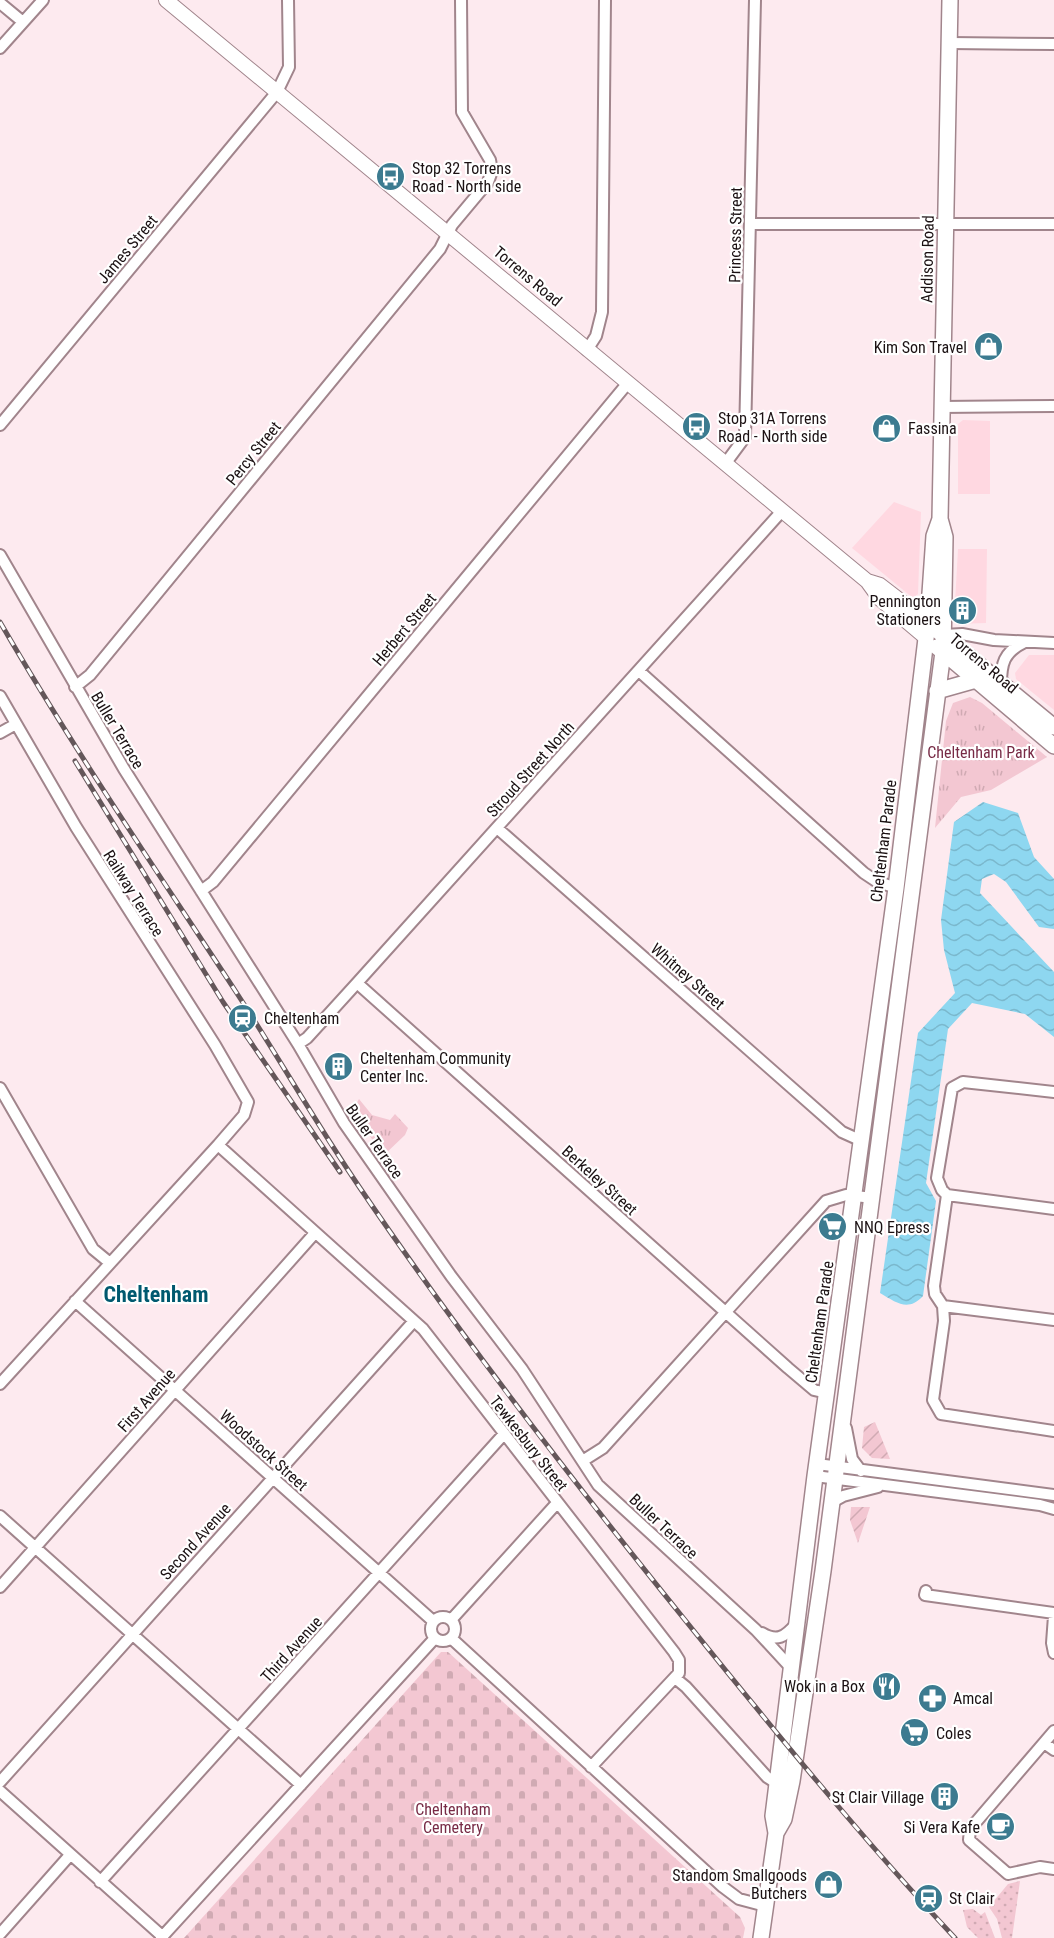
<svg xmlns="http://www.w3.org/2000/svg" width="1054" height="1938" font-family="'Roboto Condensed',sans-serif">
<style>
.built{fill:#ffd8e1}
.grass{fill:url(#grass-dots)}
.cemetery{fill:url(#cemetery-stones)}
.park{fill:url(#park-tufts)}
.garden{fill:url(#garden-furrows)}
.water{fill:url(#water-waves)}
.lines{fill:none;stroke-linecap:round;stroke-linejoin:round}
.minor-casing{stroke:#a1858c;stroke-width:14}
.tertiary-casing{stroke:#a1858c;stroke-width:16}
.secondary-casing{stroke:#a1858c;stroke-width:18}
.minor{stroke:#fff;stroke-width:10}
.tertiary{stroke:#fff;stroke-width:14}
.secondary{stroke:#fff;stroke-width:15}
.rail-casing{stroke:#64575a;stroke-width:5}
.rail{stroke:#fff;stroke-width:3;stroke-dasharray:9;stroke-linecap:butt}
.labels{text-anchor:middle;stroke-width:4.5;stroke-linejoin:round;paint-order:stroke}
.poi-label{font-size:16px;fill:#1b1113;stroke:#fff;text-anchor:start}
.street-label{font-size:16px;fill:#1b1113;stroke:#fff}
.park-label{font-size:16px;fill:#772a45;stroke:#fff}
.district-label{font-size:22px;font-weight:bold;fill:#00596f;stroke:#fff}
</style>
<defs>
<pattern id="grass-dots" width="8" height="8" patternUnits="userSpaceOnUse" patternTransform="scale(1.5)"><rect width="8" height="8" fill="#f3c7d2"/><path d="M2 2h.1M6 6h.1" fill="none" stroke="#d0aab3" stroke-width="1.8" stroke-linecap="round"/></pattern>
<pattern id="cemetery-stones" width="16" height="16" patternUnits="userSpaceOnUse" patternTransform="scale(1.5)"><rect width="16" height="16" fill="#f3c7d2"/><path d="M2 7V4a2 2 0 0 1 4 0v3zM10 15v-3a2 2 0 0 1 4 0v3z" fill="#d0aab3"/></pattern>
<pattern id="park-tufts" width="24" height="20" patternUnits="userSpaceOnUse" patternTransform="scale(1.5)"><rect width="24" height="20" fill="#f3c7d2"/><path d="M3 7l-1-3M5 7V3M7 7l1-3M15 17l-1-3M17 17v-4M19 17l1-3" fill="none" stroke="#d0aab3"/></pattern>
<pattern id="garden-furrows" width="10" height="10" patternUnits="userSpaceOnUse" patternTransform="scale(1.5)"><rect width="10" height="10" fill="#f3c7d2"/><path d="M-1 1l2-2M0 10L10 0M9 11l2-2" fill="none" stroke="#d0aab3"/></pattern>
<pattern id="water-waves" width="16" height="10" patternUnits="userSpaceOnUse" patternTransform="scale(1.5)"><rect width="16" height="10" fill="#8ed7f0"/><path d="M0 5q4-4 8 0t8 0" fill="none" stroke="#7ab8cd"/></pattern>
</defs>
<rect width="100%" height="100%" fill="#fdeaef"/>
<path class="built" d="M963,420l27,1v73h-32v-70z
M894,502l27,10 -3,82 -5,4 -61,-50z
M958,549h29l-1,74 -30,1 -2,-3z
M1029,655h25v55l-38,-31 -1,-6z"/>
<path class="grass" d="M1020,1881l-8,57h-10l-5,-19 -8,-12 19,-23z
M973,1909l8,6 4,-3 10,26h-17l-11,-11 -4,-17z"/>
<path class="cemetery" d="M441,1652h7l292,265 5,11 -2,10h-559z"/>
<path class="park" d="M970,697l12,6 65,54 -56,33 -30,7 -26,31 11,-107 7,-18z
M359,1099l13,16 18,5 5,-6 13,14 -3,7 -22,21 -30,-46z"/>
<path class="garden" d="M875,1422l15,37 -18,-1 -10,-10 2,-21z
M851,1507h19l-12,36 -8,-23z"/>
<path class="water" d="M983,802l35,11 16,44 20,22v50l-15,-2 -33,-45 -12,-8 -12,5 -2,14 74,79v65l-29,-23 -53,-11 -24,26 -22,154 10,18 -13,95c-15,16 -26,7 -43,-3l38,-260 37,-40 -11,-43 -3,-30 13,-98z"/>
<g class="lines">
<defs>
<path id="minor" d="M0,3l23,19
M950,43l104,1
M0,48l43,-48
M750,224h304
M587,350l9,-14 6,-24 3,-312
M941,407l113,-1
M0,425l277,-333 12,-25 -1,-67
M725,464l20,-27 10,-437
M0,555l124,214 174,275 46,79 107,153 71,93 76,116 158,145 37,40
M944,635l18,-1 32,6 60,3
M639,671l225,202 12,8 20,7
M1001,684c0,-20 3,-32 22,-41
M75,687l15,-12 350,-426 12,-24 36,-43 4,-11 -2,-11 -28,-48 -1,-112
M0,696l76,131 139,218 33,57 -4,13 -26,30 -218,239
M0,733l16,-9
M497,828l345,304 20,9
M201,891l12,-9 414,-498
M357,983l431,385 26,22 13,3
M298,1044l9,-6 50,-55 425,-472
M0,1088l93,161 17,14
M1054,1092l-91,-10 -11,6 -15,90 5,12 5,5 107,14
M218,1145l205,184 251,323 5,8v13l-88,94
M947,1195l-13,91 1,8 8,12 111,14
M75,1301l358,320
M943,1306l1,15 -11,79 8,14 113,17
M846,1428l6,31 9,12
M584,1460l19,-12 223,-247 20,-6 27,3
M817,1464l237,31
M815,1476l225,29 14,4
M832,1502l11,-6 35,-9
M0,1516l301,269
M0,1587l315,-354
M926,1591l-1,4 129,18
M1054,1616l-2,27 2,10
M431 1629a12 12 0 1 1 24 0a12 12 0 1 1-24 0Z
M451,1620l106,-117
M762,1633c15,9 23,4 34,-9
M451,1638l272,249 16,12 27,7
M675,1678l11,9 81,90 11,7
M1054,1731l-84,98 -1,11 39,34 32,-7 14,2
M1044,1743l10,7
M0,1782l414,-461
M0,1791l162,145
M100,1882l403,-447
M0,1934l70,-79
M161,1938l274,-300"/>
<path id="tertiary" d="M166,0l701,581 13,18 45,38
M867,581l13,4 48,37"/>
<path id="secondary" d="M939,632l115,95
M937,647l117,99
M937,691l39,-11
M776,1833l8,-14 8,-38 31,-210 120,-919 2,-115 -5,-18 10,-519
M761,1938l15,-105 -3,-17 42,-340 81,-588 32,-266 6,-86 6,-17"/>
</defs>
<use href="#minor" class="minor-casing"/>
<use href="#tertiary" class="tertiary-casing"/>
<use href="#secondary" class="secondary-casing"/>
<use href="#minor" class="minor"/>
<use href="#tertiary" class="tertiary"/>
<use href="#secondary" class="secondary"/>
<defs>
<path id="rail" d="M0,622c74,128 157,249 238,373 41,63 79,130 122,193 101,149 212,292 325,432 87,108 175,216 270,318
M75,761l148,241 117,170"/>
</defs>
<use href="#rail" class="rail-casing"/>
<use href="#rail" class="rail"/>
</g>
<defs>
<symbol id="bus-disc" viewBox="-11 -11 22 22"><circle r="9.5" fill="#3c7b90" stroke="#fff"/><path d="M-5-6H5V4H4V6H2V4H-2V6H-4V4H-5ZM-3.5-4V0h7V-4ZM-3.5 1.2v1.5H-2V1.2ZM2 1.2v1.5H3.5V1.2Z" fill="#fff"/></symbol>
<symbol id="shop-disc" viewBox="-11 -11 22 22"><circle r="9.5" fill="#3c7b90" stroke="#fff"/><path d="M-5-2.5h2.3a2.7 3.5 0 0 1 5.4 0H5L5.5 6h-11ZM-1.5-2.5h3a1.5 2.3 0 0 0-3 0Z" fill="#fff"/></symbol>
<symbol id="building-disc" viewBox="-11 -11 22 22"><circle r="9.5" fill="#3c7b90" stroke="#fff"/><path d="M-4-6H4V6H1V3H-1V6H-4ZM-2.5-4.3h1.7v1.8h-1.7ZM.8-4.3h1.7v1.8H.8ZM-2.5-1h1.7V.8h-1.7ZM.8-1h1.7V.8H.8Z" fill="#fff"/></symbol>
<symbol id="station-disc" viewBox="-11 -11 22 22"><circle r="9.5" fill="#3c7b90" stroke="#fff"/><path d="M-3-6H3Q5-6 5-4V2Q5 4 3 4L4.5 6H3L1.5 4h-3L-3 6H-4.5L-3 4Q-5 4-5 2V-4Q-5-6-3-6ZM-3.5-4v3h7v-3ZM-3.5 1v1.5H-2V1ZM2 1v1.5H3.5V1Z" fill="#fff"/></symbol>
<symbol id="supermarket-disc" viewBox="-11 -11 22 22"><circle r="9.5" fill="#3c7b90" stroke="#fff"/><path d="M-6-5.5h2.5l.6 2H6L4.5 2H-2.5L-4.4-4H-6ZM-1.5 3.2a1.3 1.3 0 1 0 .1 0ZM3 3.2a1.3 1.3 0 1 0 .1 0Z" fill="#fff"/></symbol>
<symbol id="restaurant-disc" viewBox="-11 -11 22 22"><circle r="9.5" fill="#3c7b90" stroke="#fff"/><path d="M-5-6h1v4h1v-4h1v4h1v-4h1v5L-1.5 .5V6h-2V.5L-5-1ZM5-6V6H3V1.5H1.5Q1.5-4 5-6Z" fill="#fff"/></symbol>
<symbol id="pharmacy-disc" viewBox="-11 -11 22 22"><circle r="9.5" fill="#3c7b90" stroke="#fff"/><path d="M-2-6h4v4h4v4h-4v4h-4v-4h-4v-4h4Z" fill="#fff"/></symbol>
<symbol id="cafe-disc" viewBox="-11 -11 22 22"><circle r="9.5" fill="#3c7b90" stroke="#fff"/><path d="M-5.5-4.5H6V0H3Q3 3.5 0 3.5H-2.5Q-5.5 3.5-5.5 0ZM3-3.2v2h1.7v-2ZM-6 4.5H4V6H-6Z" fill="#fff"/></symbol>
</defs>
<g fill-rule="evenodd">
<use href="#bus-disc" x="374" y="160" width="33" height="33"/>
<use href="#shop-disc" x="972" y="330" width="33" height="33"/>
<use href="#bus-disc" x="680" y="410" width="33" height="33"/>
<use href="#shop-disc" x="870" y="412" width="33" height="33"/>
<use href="#building-disc" x="946" y="594" width="33" height="33"/>
<use href="#station-disc" x="226" y="1002" width="33" height="33"/>
<use href="#building-disc" x="322" y="1050" width="33" height="33"/>
<use href="#supermarket-disc" x="816" y="1210" width="33" height="33"/>
<use href="#restaurant-disc" x="870" y="1670" width="33" height="33"/>
<use href="#pharmacy-disc" x="916" y="1682" width="33" height="33"/>
<use href="#supermarket-disc" x="898" y="1716" width="33" height="33"/>
<use href="#building-disc" x="928" y="1780" width="33" height="33"/>
<use href="#cafe-disc" x="984" y="1810" width="33" height="33"/>
<use href="#shop-disc" x="812" y="1868" width="33" height="33"/>
<use href="#station-disc" x="912" y="1882" width="33" height="33"/>
</g>
<g class="labels">
<g class="poi-label">
<text x="412" y="174">Stop 32 Torrens<tspan x="412" dy="18">Road - North side</tspan></text>
<text x="967" y="353" text-anchor="end">Kim Son Travel</text>
<text x="718" y="424">Stop 31A Torrens<tspan x="718" dy="18">Road - North side</tspan></text>
<text x="908" y="434">Fassina</text>
<text x="941" y="607" text-anchor="end">Pennington<tspan x="941" dy="18">Stationers</tspan></text>
<text x="264" y="1024">Cheltenham</text>
<text x="360" y="1064">Cheltenham Community<tspan x="360" dy="18">Center Inc.</tspan></text>
<text x="854" y="1233">NNQ Epress</text>
<text x="865" y="1692" text-anchor="end">Wok in a Box</text>
<text x="953" y="1704">Amcal</text>
<text x="936" y="1739">Coles</text>
<text x="924" y="1803" text-anchor="end">St Clair Village</text>
<text x="980" y="1833" text-anchor="end">Si Vera Kafe</text>
<text x="807" y="1881" text-anchor="end">Standom Smallgoods<tspan x="807" dy="18">Butchers</tspan></text>
<text x="949" y="1904">St Clair</text>
</g>
<g class="street-label">
<text transform="translate(735 235) rotate(-89)" y="6">Princess Street</text>
<text transform="translate(127 249) rotate(-50)" y="6">James Street</text>
<text transform="translate(927 259) rotate(-89)" y="6">Addison Road</text>
<text transform="translate(528 276) rotate(40)" y="6">Torrens Road</text>
<text transform="translate(253 453) rotate(-51)" y="6">Percy Street</text>
<text transform="translate(404 629) rotate(-50)" y="6">Herbert Street</text>
<text transform="translate(984 663) rotate(40)" y="6">Torrens Road</text>
<text transform="translate(118 730) rotate(59)" y="6">Buller Terrace</text>
<text transform="translate(530 769) rotate(-48)" y="6">Stroud Street North</text>
<text transform="translate(883 841) rotate(-83)" y="6">Cheltenham Parade</text>
<text transform="translate(134 893) rotate(58)" y="6">Railway Terrace</text>
<text transform="translate(688 976) rotate(41)" y="6">Whitney Street</text>
<text transform="translate(375 1141) rotate(55)" y="6">Buller Terrace</text>
<text transform="translate(600 1180) rotate(42)" y="6">Berkeley Street</text>
<text transform="translate(819 1322) rotate(-82)" y="6">Cheltenham Parade</text>
<text transform="translate(146 1400) rotate(-49)" y="6">First Avenue</text>
<text transform="translate(529 1443) rotate(52)" y="6">Tewkesbury Street</text>
<text transform="translate(264 1450) rotate(42)" y="6">Woodstock Street</text>
<text transform="translate(664 1526) rotate(43)" y="6">Buller Terrace</text>
<text transform="translate(195 1541) rotate(-48)" y="6">Second Avenue</text>
<text transform="translate(291 1649) rotate(-48)" y="6">Third Avenue</text>
</g>
<g class="park-label">
<text x="981" y="758">Cheltenham Park</text>
<text x="453" y="1815">Cheltenham<tspan x="453" dy="18">Cemetery</tspan></text>
</g>
<g class="district-label">
<text x="156" y="1302">Cheltenham</text>
</g>
</g>
</svg>
